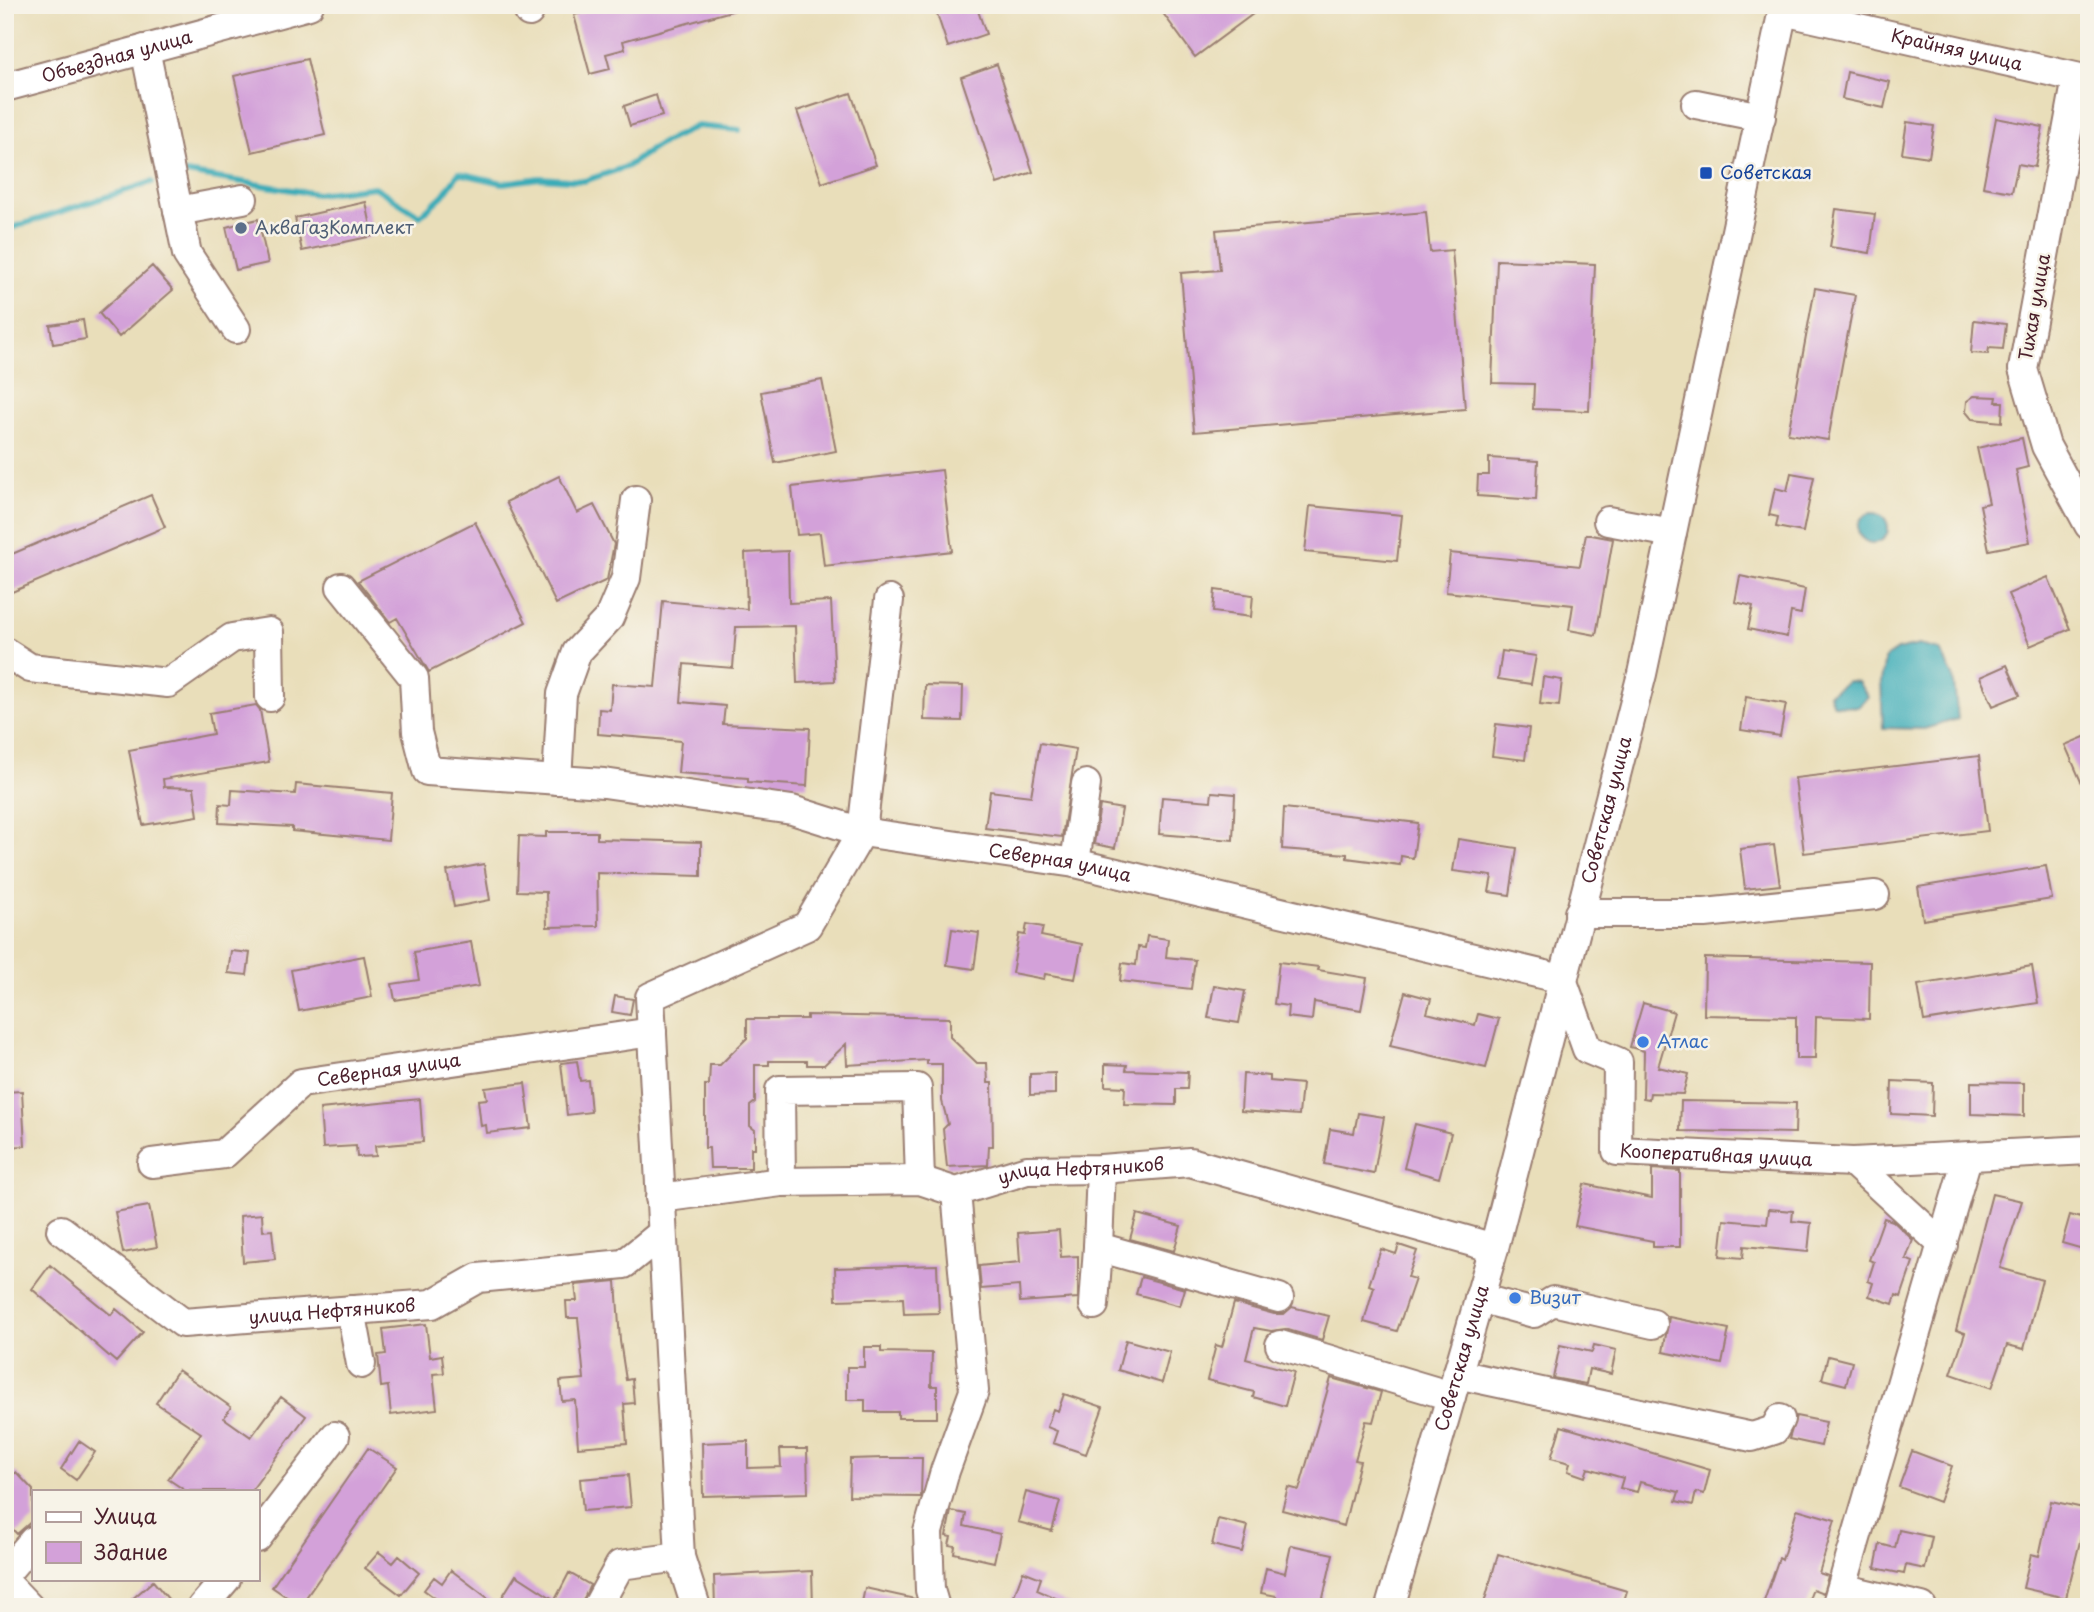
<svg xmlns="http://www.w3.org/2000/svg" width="2094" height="1612" font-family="'Playpen Sans',sans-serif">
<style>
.water{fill:#3bacb8;stroke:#426672;stroke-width:2}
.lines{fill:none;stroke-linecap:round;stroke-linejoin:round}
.stream{stroke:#3bacb8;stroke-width:6}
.building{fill:#d3a1d9}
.minor-casing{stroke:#9a7e72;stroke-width:32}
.minor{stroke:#fff;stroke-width:28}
.transit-dot{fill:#1a4fb4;stroke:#f7f3e8;stroke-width:2.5}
.service-dot{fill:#5c6f8a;stroke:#f7f3e8;stroke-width:2.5}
.shop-dot{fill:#3f7fe0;stroke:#f7f3e8;stroke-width:2.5}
.labels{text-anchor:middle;stroke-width:5;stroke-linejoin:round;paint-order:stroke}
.street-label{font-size:18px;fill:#4a1f2b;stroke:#f7f3e8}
.transit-label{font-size:18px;fill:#164399;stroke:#f7f3e8;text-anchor:start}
.service-label{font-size:18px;fill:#4e5e75;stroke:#f7f3e8;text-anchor:start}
.shop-label{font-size:18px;fill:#366cbe;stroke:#f7f3e8;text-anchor:start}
</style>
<rect width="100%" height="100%" fill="#f7f3e8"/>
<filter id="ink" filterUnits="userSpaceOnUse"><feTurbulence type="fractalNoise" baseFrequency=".0143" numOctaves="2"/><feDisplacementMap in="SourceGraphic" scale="14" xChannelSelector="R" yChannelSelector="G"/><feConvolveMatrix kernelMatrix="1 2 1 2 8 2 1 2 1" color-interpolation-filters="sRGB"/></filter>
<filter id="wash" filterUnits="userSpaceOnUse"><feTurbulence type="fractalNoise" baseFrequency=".00686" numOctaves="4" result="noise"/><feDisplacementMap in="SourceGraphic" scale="28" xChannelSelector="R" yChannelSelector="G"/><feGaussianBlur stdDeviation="1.57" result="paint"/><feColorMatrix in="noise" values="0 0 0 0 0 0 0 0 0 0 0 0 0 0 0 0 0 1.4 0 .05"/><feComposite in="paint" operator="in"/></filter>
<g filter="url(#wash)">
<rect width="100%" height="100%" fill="#e9deba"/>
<path class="water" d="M1858 528a15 15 0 1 1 30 0a15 15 0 1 1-30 0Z
M1919,645l21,5 13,26 5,43 -34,10 -41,-1 -2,-47 4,-23 12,-8z
M1848,681l10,1 10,15 -10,10 -25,-2 -4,-11z"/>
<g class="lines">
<path class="stream" d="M186,173l131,21 58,-7 45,29 23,-21 16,-22 44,10 37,-5 44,3 42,-14 34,-23 37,-18 42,4
M5,230l147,-48"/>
</g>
<g id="blocks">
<path class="building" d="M608,5h126l1,5 -112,31 2,8 -19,5 4,15 -20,5 -16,-59z
M934,5h42l10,29 -38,13z
M1157,5h108l-70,52z
M307,59l18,76 -73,17 -18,-76z
M997,64l36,108 -36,12 -36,-107z
M1847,72l43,10 -6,26 -42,-9z
M851,93l25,72 -54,18 -25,-72z
M656,95l6,21 -32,10 -6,-20z
M1996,118l47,9 -8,40 -17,-3 -6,28 -29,-5z
M1907,122l27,4 -5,31 -27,-4z
M366,202l7,34 -71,15 -7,-33z
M1836,209l39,5 -5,39 -40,-6z
M1426,212l4,40 22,-2 13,159 -271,23 -13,-159 39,-3 -4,-40z
M258,219l10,44 -32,7 -10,-43z
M1497,260l98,4 -6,147 -56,-2 1,-25 -42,-1z
M152,266l21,24 -54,47 -20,-24z
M1815,288l40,7 -27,145 -40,-6z
M83,320l3,19 -33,5 -3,-19z
M1974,320l32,4 -3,25 -14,-1 -1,6 -17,-1z
M822,380l14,71 -61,12 -14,-71z
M1974,396l23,1 -1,5h7l-1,20 -30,-3 -6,-7 1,-11z
M2022,438l6,29 -12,3 14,72 -41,8 -9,-45 9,-2 -12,-55z
M1489,458l49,3 -2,39 -59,-4 1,-21h11z
M942,470l10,81 -128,15 -4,-33 -23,2 -5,-48z
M1791,473l23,4 -11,55 -27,-5 2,-10 -9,-2 6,-27 12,3z
M559,476l18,37 17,-8 20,39 -7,36 -51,24 -50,-102z
M151,495l14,32 -160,68v-38z
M1310,506l92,9 -5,46 -92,-9z
M475,522l51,100 -97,50 -32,-54 -7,4 -32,-41z
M1586,534l27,5 -17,96 -27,-5 4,-25 -127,-13 4,-39 130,13z
M788,551l1,52 42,-2 4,80 -38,2 -2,-57 -59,1 -3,41 -49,-4 -3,38 44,4 -2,18 87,4 -3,58 -59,-4v-4l-70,-5 3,-32 -83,-7 1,-25 11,1 2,-26 43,3 8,-86 84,8 -2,-56z
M1740,576l65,13 -4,25 -10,-2 -4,25 -39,-8 5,-23 -18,-4z
M2048,577l22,52 -40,17 -22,-52z
M1215,590l38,5 -2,22 -38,-5z
M1502,651l34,5 -5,28 -33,-5z
M2007,665l13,30 -27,11 -13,-29z
M1543,677l19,3 -3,26 -19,-2z
M925,685l38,1 -1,35 -38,-1z
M1746,697l40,7 -6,32 -39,-6z
M256,705l4,5 9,52 -106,17 1,8 30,1 4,28 -55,9 -14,-75 84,-16 -4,-21z
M1496,724l33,4 -4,32 -33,-4z
M2089,735v65l-24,-55z
M1040,743l36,6 -14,88 -77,-9 5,-37 41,5z
M1979,756l9,75 -184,22 -9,-75z
M296,784l96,9 -4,47 -96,-9v-4l-73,-4 1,-19 11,1 1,-15 63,4z
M1212,792l23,2 -2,46 -74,-6 3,-37 49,4z
M1100,805l22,4 -7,39 -21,-4z
M1284,808l134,15 -5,35 -12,-2 -1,9 -53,-7v-4l-65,-5z
M546,832h51v7l104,3v34l-104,-3 1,53 -51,1 -1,-35 -29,-1 2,-55 27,1z
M1458,839l59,9 -7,47 -21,-3 3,-16 -39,-5z
M1774,845l6,40 -35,4 -5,-40z
M484,864l6,36 -36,7 -7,-36z
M2046,866l6,33 -129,21 -5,-33z
M1027,924l16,3 -2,9 41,8 -7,35 -30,-5 -1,5 -32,-6 7,-39 6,1z
M952,929l27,4 -5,36 -27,-4z
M1147,936l21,3 -2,18 29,3 -4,29 -71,-8 2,-18 14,2 2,-18 7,1z
M471,942l8,44 -84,14 -3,-16 27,-4 -5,-28z
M231,951l19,2 -3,22 -19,-2z
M364,956l8,41 -73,14 -8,-41z
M1705,958l165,4 -1,57 -53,-2 -1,42h-19v-42l-92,-2z
M1279,962l40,5 -1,3 49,8 -6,32 -47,-8 -2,18 -25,-3 1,-11 -14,-2z
M2032,966l6,37 -114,18 -6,-36z
M1214,986l31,5 -6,32 -31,-5z
M1405,992l26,7 -4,14 48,12 3,-11 21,5 -13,49 -96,-22z
M615,996l18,3 -3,16 -18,-3z
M1643,1003l31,9 -16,55 30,7 -5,20 -33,-1 -1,6 -6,-1 1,-47 -14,-4z
M807,1015l143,3v19l27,26h10l1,20h4l1,63h-4l-1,19 -41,2 -4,-38 5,-5 -6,-23v-37h-15v-4l-80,5 -1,-21 -22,21h-17v-4h-38v4h-14v37l-5,4v20l5,4v18h-4v20h-41l-1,-20h-4v-63h4l1,-20h10l27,-27v-19h60z
M577,1061l3,20 8,-1 3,32 -24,3 -6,-52z
M1105,1064l22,1 -1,5 62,2 -1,17h-11v16l-52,-1 1,-17 -20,-1z
M1055,1073v21l-25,1v-21z
M1243,1074l27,2v5l32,3 -3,31 -58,-4z
M1892,1081l41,2 -1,33 -41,-2z
M1971,1082l53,1v33l-53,-2z
M525,1083l6,45 -44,5 -1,-8 -5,1 -3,-26 9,-1 -2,-11z
M22,1091l3,55 -20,1v-55z
M420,1099l3,43 -48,4 1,10 -19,1 -1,-11 -33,2 -3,-39z
M1681,1101l115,2 -1,30 -115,-2z
M1358,1113l26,4 -10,57 -50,-10 6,-35 24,4z
M1415,1124l36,9 -12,45 -35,-10z
M1652,1169l28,2v76h-27v-6l-78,-15 9,-42 68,14z
M1992,1194l30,7 -22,67 42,12 -18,69 -17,-4 -15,43 -41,-14 14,-41 -9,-3z
M149,1206l8,41 -34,6 -8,-41z
M1769,1209l24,2 -1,10 19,2 -3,29 -64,-6 -1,12 -23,-2 4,-36 43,4z
M262,1214l1,17 9,-1 3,29 -32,3 -3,-46z
M1137,1214l44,12 -7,25 -44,-12z
M2070,1215l19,5 -6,29 -21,-6z
M1884,1218l9,3 20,19 -7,19 7,3 -12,35 -5,-2 -3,9 -24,-8 4,-13 -5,-2 6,-19 -5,-2z
M1059,1230l2,27 17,-1v42l-58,4 -1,-16 -38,3 -2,-23 41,-4 -2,-29z
M1399,1245l18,6 -9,26 7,2 -18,52 -33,-9 10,-35 -5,-2 12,-36 15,5z
M50,1265l61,50 5,-6 27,23 -27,30 -84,-73z
M937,1265l2,48 -35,1 -1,-16 -67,2 -1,-32z
M1141,1277l44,12 -5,17 -44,-12z
M616,1281l4,60 6,39 6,-1 2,24 -10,1 3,39 -49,4 -3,-47 -13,1 -2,-20 24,-2 -6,-61h-11l-1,-17h11l-2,-16z
M1234,1303l40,11h10l8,-7 37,9 -7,24 -37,-11 -14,2 -17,-3 -8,31 48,13 -9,34 -32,-9 1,-5 -47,-12 9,-35 6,2z
M1669,1317l60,12 -7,35 -59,-12z
M426,1324l4,33 12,-2 2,18 -11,1 4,35 -46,6 -3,-29 -7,1 -3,-32 8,-1 -3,-25z
M1126,1340l44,12 -8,31 -44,-13z
M1560,1345l32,7 2,-7 22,5 -5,24 -22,-5 -3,15 -33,-6z
M864,1347h17v5l51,1 -1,33h6v32h-39v-6h-33v-12h-18v-33h17z
M1828,1356l24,6 -6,23 -24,-6z
M178,1370l53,37 -7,11 27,19 30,-40 25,19 -55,75h-65l-18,-12 33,-46 -45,-30z
M1331,1378l50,14 -8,30 -7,-1 -11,39 5,1 -16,65 -62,-16 6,-23 11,3z
M1064,1394l39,13 -17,47 -33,-11 4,-12 -10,-4 6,-18 5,2z
M1796,1416l30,6 -5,24 -32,-7z
M1561,1426l149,44 -6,24 -8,-2 -3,13 -17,-4 3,-9 -39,-10 -3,10 -17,-4 3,-10 -35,-10 -3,9 -17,-6 2,-8 -19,-5z
M79,1441l16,11 -19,28 -15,-11z
M748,1441v27l33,-1 -1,-18h27l1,44 -105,3 -1,-53z
M368,1448l29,19 -97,139 -28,-19z
M1912,1451l40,15 -13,36 -40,-15z
M884,1458h38l-1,39 -72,-1 1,-37z
M16,1472l17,18v30l-16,14 -12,-13v-39z
M628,1475l3,32 -48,4 -3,-32z
M1026,1492l34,9 -8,30 -34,-9z
M2051,1501l37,8 -22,89 -43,-10 8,-34 8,2z
M1797,1509l38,11 -16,53 9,3 -5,17 -10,-4 -7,18h-44l17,-49 3,2z
M951,1511l15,3 -2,12 36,8 -6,28 -40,-9 1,-7 -6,-1 2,-8 -5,-1z
M1218,1519l30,7 -6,26 -30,-7z
M1899,1530l33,7 -7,32 -19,-4 -2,9 -29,-6 5,-24 15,4z
M1291,1545l42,9 -12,53h-47l3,-11 -16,-3 5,-25 19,5z
M379,1552l14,11 6,-7 20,17 -18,22 -36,-27z
M1498,1554l129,37 -5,16h-139z
M451,1570l46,35 19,-30 39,25 14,-27 21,12 -10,22h-133l-23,-17 10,-13 8,6z
M812,1571l1,36h-98l-1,-31z
M1023,1571l18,7 -4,12 39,17h-66z
M153,1581l22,26h-52z
M865,1588l50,11 1,8h-55z"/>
</g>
</g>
<g filter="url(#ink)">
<use href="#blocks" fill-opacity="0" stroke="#9a7e72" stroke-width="2"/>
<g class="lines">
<defs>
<g id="minor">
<path d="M527,5l2,7"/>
<path id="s1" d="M1783,11l306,69"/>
<path d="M145,49l42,205 49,75"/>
<path d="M2077,78l-54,291 23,77 43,79"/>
<path id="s2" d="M5,87l304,-82"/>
<path d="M1696,104l65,13"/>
<path d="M178,211l65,-12"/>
<path d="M1608,521l64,12"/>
<path id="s3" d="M341,587l73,91 3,54 10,39 177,12 188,27 70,22 213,31 487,116"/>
<path d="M5,652l25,16 138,15 64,-45 37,-6 1,65"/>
<path d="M557,780l5,-86 15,-42 32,-34 17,-40 10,-78"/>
<path d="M1075,863l11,-79"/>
<path d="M1579,913h126l170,-18"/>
<path id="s4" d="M1562,979l25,70 31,13 -1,89 236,11 236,-12"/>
<path d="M1853,1162l90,83"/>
<path id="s5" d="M152,1163l72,-9 77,-71 351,-51"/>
<path d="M1101,1169l-3,78 181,51"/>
<path d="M781,1182l-1,-92 137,-2 3,92"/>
<path id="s6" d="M660,1198l121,-16 139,-2 36,12 71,-22 74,-1 89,-7 304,86"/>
<path id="s7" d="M61,1230l122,93 249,-19 46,-26 146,-14 37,-30"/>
<path d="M1479,1298l55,15 19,-12 100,23"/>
<path d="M1094,1305l4,-58"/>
<path d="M351,1310l10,54"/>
<path d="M1280,1345l171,51"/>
<path d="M1457,1374l295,63 22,-7 6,-11"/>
<path d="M257,1538l78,-102"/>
<path d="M5,1574l28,-33"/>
<path d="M5,1582l24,25"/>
<path d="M1842,1588l80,19"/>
<path d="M202,1607l24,-28"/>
<path d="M597,1607l23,-42 60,-8"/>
<path d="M696,1607l-16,-50 -30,-560 157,-71 55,-94 27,-232"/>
<path d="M935,1607l-5,-17 -2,-58 17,-61 29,-80 -18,-199"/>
<path id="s8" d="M1390,1607l104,-359 148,-574 142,-669"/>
<path d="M1836,1607l131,-449"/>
</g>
</defs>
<use href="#minor" class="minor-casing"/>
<use href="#minor" class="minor"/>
</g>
</g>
<rect class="transit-dot" x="1699" y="166" width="14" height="14" rx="3.5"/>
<circle class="service-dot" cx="241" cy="228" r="7"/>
<g class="shop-dot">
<circle cx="1643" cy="1042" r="7"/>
<circle cx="1515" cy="1298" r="7"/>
</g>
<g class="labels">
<g class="street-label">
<text dy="6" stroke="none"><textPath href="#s1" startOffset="178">Крайняя улица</textPath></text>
<text dy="6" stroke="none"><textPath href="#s2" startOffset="116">Объездная улица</textPath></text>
<text transform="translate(2035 307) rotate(-80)" y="6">Тихая улица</text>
<text dy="6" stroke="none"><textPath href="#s8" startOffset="826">Советская улица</textPath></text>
<text dy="6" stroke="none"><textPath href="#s3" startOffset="852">Северная улица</textPath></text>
<text dy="6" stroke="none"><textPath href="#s5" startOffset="266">Северная улица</textPath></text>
<text dy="6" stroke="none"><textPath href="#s4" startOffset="296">Кооперативная улица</textPath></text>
<text dy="6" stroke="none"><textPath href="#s6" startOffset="427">улица Нефтяников</textPath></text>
<text dy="6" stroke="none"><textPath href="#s7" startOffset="303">улица Нефтяников</textPath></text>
<text dy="6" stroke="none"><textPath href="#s8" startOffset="259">Советская улица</textPath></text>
</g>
<g class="transit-label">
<text x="1720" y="179">Советская</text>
</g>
<g class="service-label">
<text x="255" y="234">АкваГазКомплект</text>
</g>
<g class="shop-label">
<text x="1657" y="1048">Атлас</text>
<text x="1529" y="1304">Визит</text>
</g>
</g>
<rect width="2094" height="1612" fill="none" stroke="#f7f3e8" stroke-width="28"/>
<rect x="32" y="1490" width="228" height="91" fill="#f7f3e8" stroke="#b29e9c" stroke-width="2"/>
<rect x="46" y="1512" width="35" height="10" fill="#ffffff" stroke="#b29e9c" stroke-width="2"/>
<text x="94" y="1524" font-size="21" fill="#4a1f2b">Улица</text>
<rect x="46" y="1542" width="35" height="21" fill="#d3a1d9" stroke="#b29e9c" stroke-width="2"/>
<text x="94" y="1560" font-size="21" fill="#4a1f2b">Здание</text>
</svg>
